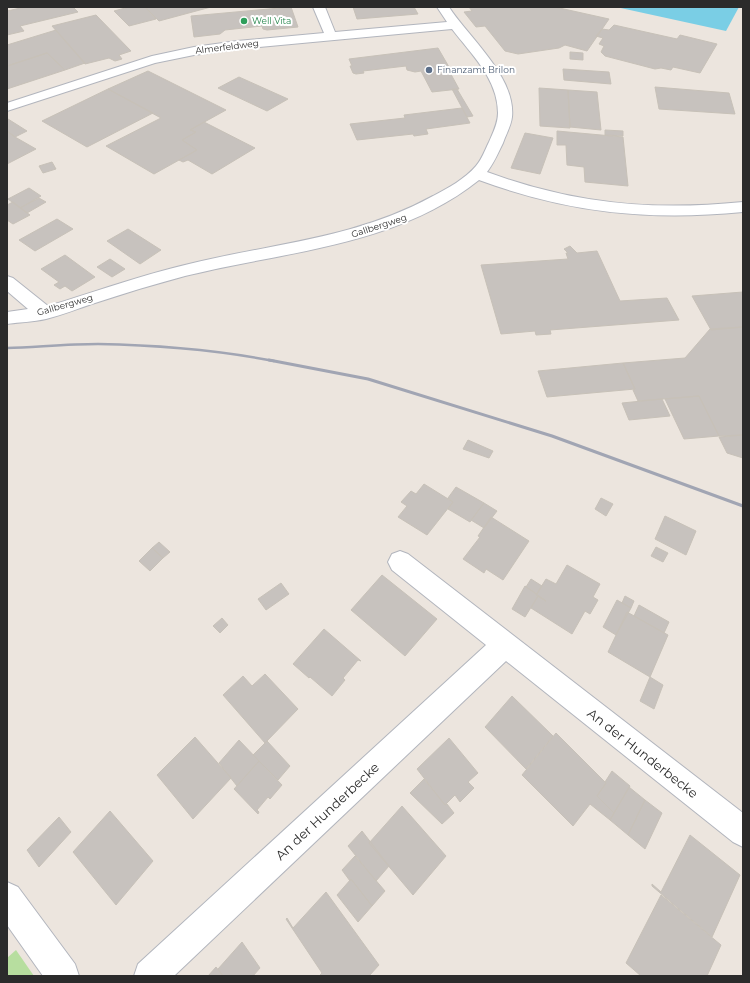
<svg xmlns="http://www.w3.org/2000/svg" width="750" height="983" font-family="Montserrat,sans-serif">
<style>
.green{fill:#b7de9f}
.water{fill:#7acee5}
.building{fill:#c7c2be;stroke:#c7c1b8}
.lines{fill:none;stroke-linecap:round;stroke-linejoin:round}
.street-casing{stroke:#b2b5bd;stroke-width:2}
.street{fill:#fff;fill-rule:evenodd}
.rail-far1{stroke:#a1a5b3;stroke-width:2.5}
.rail{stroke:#a1a5b3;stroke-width:3}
.leisure-dot{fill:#2e9e5b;stroke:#fff;stroke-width:1.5}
.service-dot{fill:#5c6f8a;stroke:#fff;stroke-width:1.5}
.labels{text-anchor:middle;stroke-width:4;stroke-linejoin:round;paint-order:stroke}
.far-leisure-label{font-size:9px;fill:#27864d;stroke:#fff;text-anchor:start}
.far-street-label{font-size:9px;fill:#2b2b2b;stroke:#fff}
.far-service-label{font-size:9px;fill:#4e5e75;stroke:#fff;text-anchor:start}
.near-street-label{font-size:13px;fill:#2b2b2b;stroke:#fff}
</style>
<rect width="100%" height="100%" fill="#ece5de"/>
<path class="green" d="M16,950l18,26h-27v-18z"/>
<path class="water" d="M616,7h123l-13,24z"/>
<path class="building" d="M25,7h48l5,5 -58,14 4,5 -17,4v-24z
M129,7h16l11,12 -27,7 -15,-15z
M151,7h60l-52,14 -13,-13z
M291,7l7,20 -31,3 -4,-1 -1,-3 -37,4 -5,4 -26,3 -3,-21z
M353,7h61l4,7 -61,5z
M469,7h86l54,12 -22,32 -22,-6 -6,3 -41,6 -13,-3 -20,-25 -9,1 -12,-15 8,-1z
M96,15l35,36 -12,4 3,4 -7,2 -6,-3 -24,6 -33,-38z
M614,25l63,14 3,-4 37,9 -17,29 -27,-6 -2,3 -10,-2 -6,1 -50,-13 -4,-4 3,-6 -5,-2 4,-6 -7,-2 6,-7 7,1z
M56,30l29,33 -20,7 -18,-17 -40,13v-21z
M438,48l11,19h-2l12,22 -27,3 -11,-21 -6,1 -8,-2 -1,-4 -43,5 1,2 -8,1 -3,-1 -3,-7h2l-3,-7z
M570,52l13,1v7l-13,-1z
M47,53l18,17 -58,19v-23z
M563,69l46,3 2,12 -47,-4z
M148,71l78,39 -36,20 6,2 -14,8 15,10 -43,24 -48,-28 55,-28 -53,-29z
M239,77l49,22 -21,12 -49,-23z
M655,87l74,6 6,21 -76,-5z
M539,88l29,2 2,38 -30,-2z
M108,89l45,24 -66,34 -45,-26z
M452,89h5l16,27 -6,1z
M568,90l29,2 4,38 -31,-3z
M462,108l8,15 -44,6 2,5 -14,2 -1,-2 -56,6 -7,-16 55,-6 -1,-3z
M7,119h1l19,12 -12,6 -8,-6z
M204,122l51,26 -43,26 -24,-14 -5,2 -4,-2 18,-10 -15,-10 14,-8 -6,-2z
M605,130l18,1v5l-18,-1z
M7,131l8,6 21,12 -29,15z
M557,131l66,6 5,49 -43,-4 -1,-15 -17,-2 -1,-20h-9z
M525,133l28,5 -13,36 -29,-6z
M52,162l4,7 -13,4 -4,-7z
M29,188l12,8 -21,12 -12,-9z
M39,198l7,4 -19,11 -7,-5z
M13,202l17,13 -17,9 -6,-4v-15z
M57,219l16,10 -38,22 -16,-11z
M128,229l33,21 -21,14 -33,-23z
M570,246l7,7 20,-2 23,50 47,-3 12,22 -129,10 1,4 -15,1 -1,-4 -34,3 -20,-69 87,-6 -2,-6h2l-4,-4z
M65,255l30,22 -23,14 -7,-5 -5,3 -6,-4 5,-3 -18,-13z
M110,259l15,10 -13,8 -15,-10z
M743,292v35l-32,3 -19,-34z
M743,327v108l-24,1 -20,-40 -61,5 -5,-11 2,-1 -12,-26 62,-5 25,-29z
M623,363l12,26 -88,8 -9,-26z
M699,396l20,40 -35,3 -19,-40z
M662,399l8,17 -41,4 -7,-17z
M743,435v23l-16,-5 -8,-16z
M468,440l25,11 -4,7 -26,-9z
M424,484l29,18 -26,33 -29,-18 9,-11 -6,-4 10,-11 5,3z
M456,487l28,16 -14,19 -22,-13 5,-7 -5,-4z
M601,498l12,6 -7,12 -11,-7z
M484,503l13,8 -13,17 -13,-8z
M665,516l31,15 -10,24 -31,-16z
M491,517l38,24 -26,39 -17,-11 -2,4 -21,-14 17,-22 -2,-1z
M159,542l11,10 -7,6 -11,-10z
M656,547l12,6 -5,9 -12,-6z
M152,548l11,10 -13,13 -11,-10z
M567,565l33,19 -7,13 5,3 -8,14 -5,-3 -13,23 -41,-26 7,-12 8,5 -10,-6 10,-16 10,5z
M382,575l55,44 -32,37 -54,-46z
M531,579l11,7 -5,8 -11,-7z
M281,583l8,11 -23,16 -8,-11z
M525,586l21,15 -8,-5 -13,21 -13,-8z
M625,596l9,5 -3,7 -9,-5z
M617,600l14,8 -15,27 -13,-8z
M639,605l30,17 -5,11 -30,-17z
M627,612l41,23 -18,42 -42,-25z
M222,618l6,7 -8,8 -7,-7z
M324,629l37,32 -3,-1 -15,18 2,2 -13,16 -22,-19 -1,1 -16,-14z
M265,674l33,35 -33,34 -42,-48 20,-19 9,10z
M650,677l13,8 -9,24 -14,-8z
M512,696l41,40 -27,33 -41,-42z
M556,733l50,50 -9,13 17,17 -4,7 -20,-16 -17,22 -51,-51z
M195,737l36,41 -38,41 -36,-44z
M449,738l29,35 -10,9 6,6 -14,14 -5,-7 -10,10 -28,-36z
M239,740l20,21 -22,25 -18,-23z
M267,741l23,25 -12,14 -25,-25z
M259,761l23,24 -12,14 -2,-2 -11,13 2,2 -1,2 -24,-25z
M612,771l18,15 -16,27 -17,-17 9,-13 -1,-1z
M424,779l21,26 2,-1 7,9 -12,11 -32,-31z
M629,787l16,13 -17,35 -18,-15z
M645,800l17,13 -17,36 -17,-14z
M402,806l44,50 -33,39 -44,-52z
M110,811l43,50 -37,44 -43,-53z
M59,817l12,15 -32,35 -12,-17z
M362,831l27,35 -13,15 -28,-35z
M690,835l50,40 -28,62 -60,-51v-2l9,8z
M355,856l30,35 -13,15 -21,-27 -1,2 -8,-11z
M351,879l21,27 -14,16 -21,-27z
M326,892l53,73 -10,11h-50l3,-3 -36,-54 1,-1 6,10z
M661,895l60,50 -14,31h-66l-15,-13z
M242,942l18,26 -7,8h-30l-5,-7z
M216,967l7,9h-15z"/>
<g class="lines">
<defs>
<path id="street" d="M313,7h12l10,25 112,-10 -10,-15h12c20,31 67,70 63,110 -1,9 -6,17 -9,26 -5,10 -9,20 -16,29 87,32 164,39 256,30v10c-94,9 -174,1 -264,-32 -84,67 -194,71 -294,96 -30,8 -60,17 -90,27 -16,5 -32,12 -49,16 -13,3 -26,3 -39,5v-12l21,-3 -21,-18v-15l6,2 35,28c47,-14 93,-31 141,-42 85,-21 166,-25 244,-68 15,-8 32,-17 43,-30 6,-7 9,-16 13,-24 4,-9 9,-19 9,-29 0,-34 -27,-59 -46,-84l-215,20 -43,6 -39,8 -148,48v-8l145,-47 42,-9 43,-6 87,-8z
M400,551l8,3 335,259v34l-10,-5 -227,-181 -332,315h-40l4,-12 348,-319 -94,-75 -4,-8 4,-8z
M7,882l11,5 57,77 4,12h-36l-36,-51z"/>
</defs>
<use href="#street" class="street-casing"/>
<use href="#street" class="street"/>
<path class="rail-far1" d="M7,348c30,-1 61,-4 91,-4 58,1 119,6 176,17"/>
<path class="rail" d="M269,360l99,19 184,57 191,70"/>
</g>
<circle class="leisure-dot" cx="244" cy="21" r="4"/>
<circle class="service-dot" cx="429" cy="70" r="4"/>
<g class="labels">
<g class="far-leisure-label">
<text x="252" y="24">Well Vita</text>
</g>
<g class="far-street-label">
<text transform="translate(227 47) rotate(-7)" y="3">Almerfeldweg</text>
<text transform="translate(379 226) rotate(-18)" y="3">Gallbergweg</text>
<text transform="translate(65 305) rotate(-16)" y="3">Gallbergweg</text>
</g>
<g class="far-service-label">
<text x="437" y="73">Finanzamt Brilon</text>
</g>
<g class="near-street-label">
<text transform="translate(643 753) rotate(38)" y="5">An der Hunderbecke</text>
<text transform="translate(327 811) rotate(-43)" y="5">An der Hunderbecke</text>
</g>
</g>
<rect width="750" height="983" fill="none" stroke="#2b2b2b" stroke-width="16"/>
</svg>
